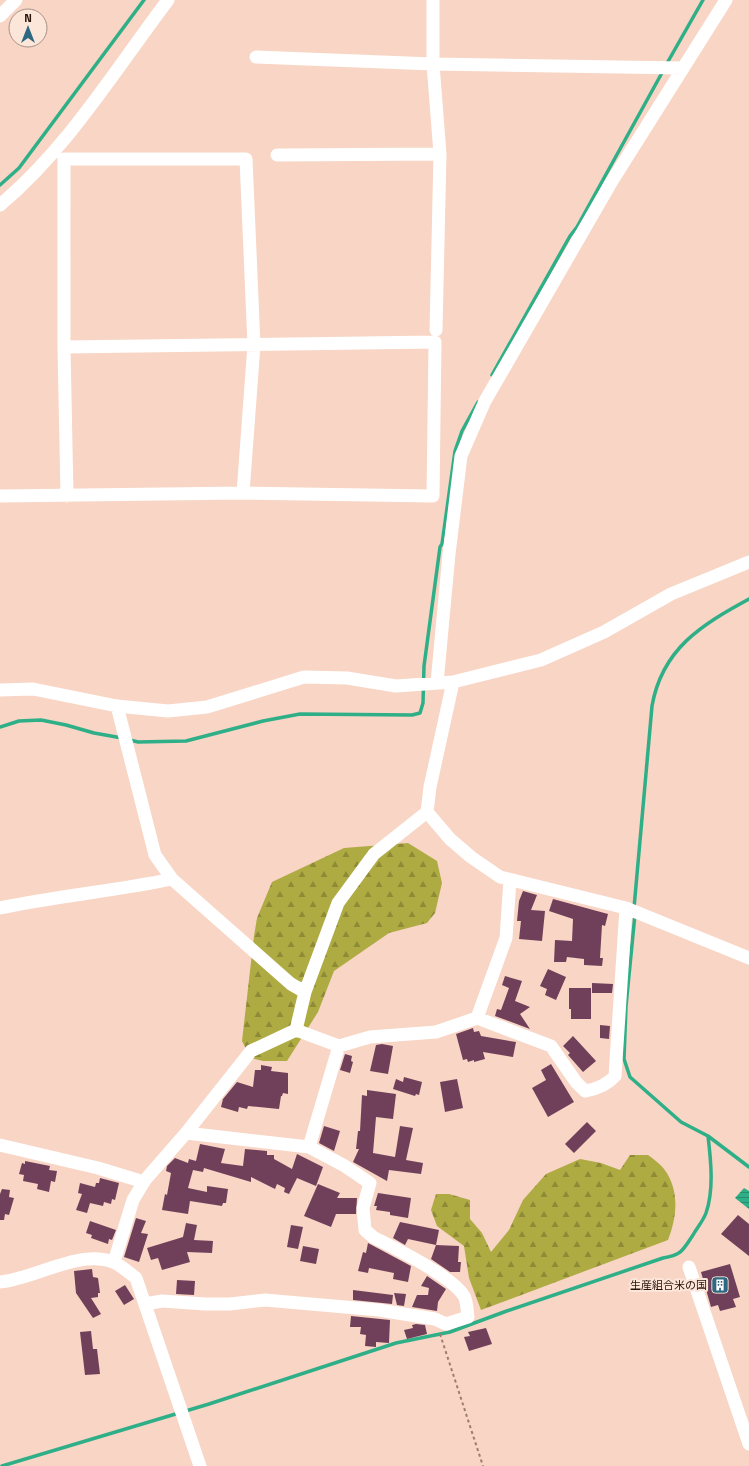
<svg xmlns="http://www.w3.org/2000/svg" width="749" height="1466" font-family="'Titillium Web','Noto Sans JP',sans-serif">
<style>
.forest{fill:url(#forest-firs)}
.water{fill:url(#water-rules)}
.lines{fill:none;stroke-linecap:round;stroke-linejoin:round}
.stream{stroke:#2faf87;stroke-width:3.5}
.building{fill:#70405a}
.path{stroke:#9a7e70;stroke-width:2;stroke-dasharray:3 3;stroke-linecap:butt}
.minor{stroke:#fff;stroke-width:13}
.labels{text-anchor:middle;stroke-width:4;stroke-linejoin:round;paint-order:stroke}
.poi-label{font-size:11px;fill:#28140a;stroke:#fce5d9;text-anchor:end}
</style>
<defs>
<pattern id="forest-firs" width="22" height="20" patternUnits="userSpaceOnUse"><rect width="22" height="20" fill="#aeab43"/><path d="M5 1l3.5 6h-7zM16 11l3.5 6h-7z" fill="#8e8a36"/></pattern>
<pattern id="water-rules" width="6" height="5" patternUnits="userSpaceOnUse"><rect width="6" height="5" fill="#2faf87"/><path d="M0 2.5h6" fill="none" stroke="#288d6d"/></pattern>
</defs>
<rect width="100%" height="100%" fill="#f8d5c4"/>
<path class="forest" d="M408,843l29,18 5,22 -7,30 -8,10 -38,10 -55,38 -16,41 -31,49h-24l-12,-3 -9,-17 12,-105 3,-18 15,-36 72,-34z
M630,1155h18c6,4 12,9 16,14 16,21 13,48 4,71l-187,70 -12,-32 -5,-32 -27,-20 -6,-16 5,-16h13l21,6v19l12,14 9,19 18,-22 14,-30 23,-26 34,-15 21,4 19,7z"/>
<path class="water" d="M744,1188l5,3v18l-14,-11z"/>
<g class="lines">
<path class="stream" d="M666,65l37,-65
M0,185l19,-17 125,-168
M492,375l78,-139 7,-9 86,-156
M0,727l19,-6 22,-1 25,5 28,8 28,5
M130,740l8,2 48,-1 77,-20 37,-7 112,1 8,-2 3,-10 1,-37 16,-119 2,-3 13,-93 7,-20 16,-29
M634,908l18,-202c10,-57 49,-81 97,-107
M635,914l-9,92 -2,53 6,18 51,45 27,14 41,31
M2,1466l207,-62 187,-61 54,-11 54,-20 159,-54c19,-3 20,-8 30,-23 4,-7 10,-14 13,-22 8,-23 5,-52 2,-77"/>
</g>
<path class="building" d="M523,891l14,4 -6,15 14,1 -3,30 -23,-2 2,-18h-4l2,-20z
M553,899l55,15 -3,12 -3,-1 -2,33h3l-1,8 -18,-1v-6l-17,-2 -1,5h-12l1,-22 17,1 1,-22 -24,-8z
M548,969l18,8 -10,23 -11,-5 2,-6 -7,-3z
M505,976l17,5 -7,20 15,6 -10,7 10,15 -35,-13 2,-7 4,1 8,-22 -7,-3z
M592,983l21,1 -1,9h-20z
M569,988h22v31h-20v-10h-2z
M600,1025l10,1 -1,13 -9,-1z
M473,1028l1,4 5,-1 2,5 35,6 -3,15 -30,-5 2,7 -11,3v-2l-6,2 -1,-3 -4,1 -7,-26z
M573,1036l23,25 -13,11 -15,-17 2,-2 -7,-7z
M382,1044l11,2 -5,28 -18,-3 6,-26z
M345,1054l7,2 -1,5 2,1 -3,11 -10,-3z
M551,1064l23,38 -26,15 -16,-29 14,-8 -5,-10z
M261,1065l11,2 -1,4 17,2v21l-5,-1 -1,3h-1l-2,13 -31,-3 -1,3 -8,-2 -1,5 -17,-5 2,-8 14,-17 16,5 2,-17h6z
M404,1077l18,5 -3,13 -3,-1 -1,2 -22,-7 3,-10 7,3z
M457,1079l6,29 -18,4 -5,-30z
M367,1090l29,4 -3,25 -17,-2 -3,36 22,4 5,-31 13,2 -7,32 17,3 -2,11 -32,-4 -2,11 -34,-19 6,-13h-3l2,-18h2l2,-36 5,1z
M587,1122l9,9 -22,22 -9,-9z
M324,1126l16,5 -6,20 -15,-8z
M200,1144l25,5 -4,14 22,3 2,-17 22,2v4h7v4l18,10 5,-15 26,13 -7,19 -19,-8 -8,16 -5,-2 1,-4 -8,-4 -2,5 -24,-12v5l-47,-14 -1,4 -10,-2 -5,18 19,4v-6l21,3 -2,14h-3l-1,3 -32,-5 -2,13 -26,-4 3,-16 2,1 4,-22 -5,-2 1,-5 8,-8 13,5 1,-4 7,2z
M25,1161l25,5 -1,4 8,1 -2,11 -4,-1 -2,11 -12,-3 1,-5 -15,-3 1,-6 -5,-1 3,-11 3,1z
M100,1178l19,5 -4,17 -3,-1 -1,5 -7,-2 -1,4 -13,-3 -3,10 -11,-3 6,-16 -4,-1 2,-10 15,4 1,-4h3z
M318,1184l22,9 -3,5h20l-1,16h-20l-5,13 -27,-11z
M2,1189l8,1 -1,7 5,1 -5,17 -4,-1 -1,6h-4v-26z
M378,1193l33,5 -3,20 -18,-3v-3l-14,-2 1,-4h-3z
M738,1215l11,9v32l-28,-22z
M136,1218l10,3 -5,12 7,1 -9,28 -15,-5z
M90,1221l26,9 -4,10 -3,-1 -1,5 -17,-6 1,-3 -6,-2z
M400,1222l39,8 -3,15 -28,-6 -3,6 -12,-7z
M186,1223l11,2 -3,15 19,1 -1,12 -25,-1 3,10 -28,8 -4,-12 -7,2 -4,-12 36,-11z
M291,1225l12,2 -5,22 -11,-2z
M368,1243l43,23 -3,16 -15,-3 1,-6 -25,-5 -1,5 -10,-2 5,-19 3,1z
M436,1245l23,1 -1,16h3l-1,10h-10l-19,-13z
M303,1246l16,3 -3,15 -16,-3z
M730,1264l10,33 -7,2 3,8 -16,4 -2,-6 -7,2 -10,-35z
M92,1269l1,8 5,1 2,15h-2v4l-7,1 10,16 -8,4 -17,-25 -2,-22z
M427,1276l19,13 -8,13 -1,9 -25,-4 5,-12h11l1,-7 -8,-2z
M177,1280l18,1 -1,14 -18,-1z
M125,1285l9,14 -10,6 -9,-14z
M353,1290l40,5 -1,9 -39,-4z
M394,1293l12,1 -2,12 -7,-1z
M351,1316l39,4 -1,23 -13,-1v5l-11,-1 1,-11 -6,-1 1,-7h-11z
M416,1324l9,1 2,9 -20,5 -3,-9 9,-2 -1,-3z
M486,1328l6,16 -23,7 -5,-14 6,-1 -2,-4z
M91,1331l2,18h4l3,25 -15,1 -5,-43z"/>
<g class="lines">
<path class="path" d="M440,1334l43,132"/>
<path class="minor" d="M433,0v64l7,90 -4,176
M0,16l16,-16
M256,57l177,7 250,4
M277,155l163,-1
M0,205c68,-57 115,-135 168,-205
M0,496l243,-3 190,3 2,-154 -371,5
M67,496l-3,-149v-188h182l8,186 -11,148
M437,683l12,-129 12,-98 24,-55 127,-220 114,-181
M0,690l33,-1 84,17 51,5 39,-4 97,-30 43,1 49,8 57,-4 88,-22 63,-28 67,-38 78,-32
M117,706l38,149 17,24 119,105 14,8
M427,812l23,27 21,18 29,20 126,31 123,50
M0,908c57,-12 115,-17 172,-29
M477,1018l29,-80 4,-58
M296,1030l43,16 31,-9 66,-5 41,-14 74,28 25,36 9,9c13,-2 22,-6 30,-15l11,-168
M0,1145l98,23 46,14
M309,1147l30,-101
M114,1262l19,-62 12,-20 41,-47 65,-82 45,-21 9,-38 33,-89 36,-49 53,-42 3,-25 23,-105
M689,1267l60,177
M0,1282c34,-3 79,-33 113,-20 8,3 16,11 23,16l64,188
M145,1304l17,-3 43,3h25l35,-4 114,10 56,9 11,5 22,-7c-1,-6 -1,-16 -4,-21 -12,-20 -70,-48 -91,-59l-8,-7 -2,-22 7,-25 -25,-17 -36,-19 -123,-14"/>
</g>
<defs>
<symbol id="building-square" viewBox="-11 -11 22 22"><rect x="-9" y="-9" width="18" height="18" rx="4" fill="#2e6981" stroke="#fce5d9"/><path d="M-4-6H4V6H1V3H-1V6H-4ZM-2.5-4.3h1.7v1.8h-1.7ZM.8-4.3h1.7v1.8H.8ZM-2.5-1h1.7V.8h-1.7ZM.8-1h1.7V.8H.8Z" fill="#fff"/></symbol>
</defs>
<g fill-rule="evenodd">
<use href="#building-square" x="710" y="1275" width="20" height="20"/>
</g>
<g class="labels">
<g class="poi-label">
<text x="707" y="1289">生産組合米の国</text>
</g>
</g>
<g transform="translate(28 28)"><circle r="19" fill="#fce5d9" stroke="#a79186"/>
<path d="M0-3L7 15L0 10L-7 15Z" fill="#2e6981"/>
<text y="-6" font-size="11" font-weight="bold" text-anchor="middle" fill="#28140a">N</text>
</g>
</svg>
